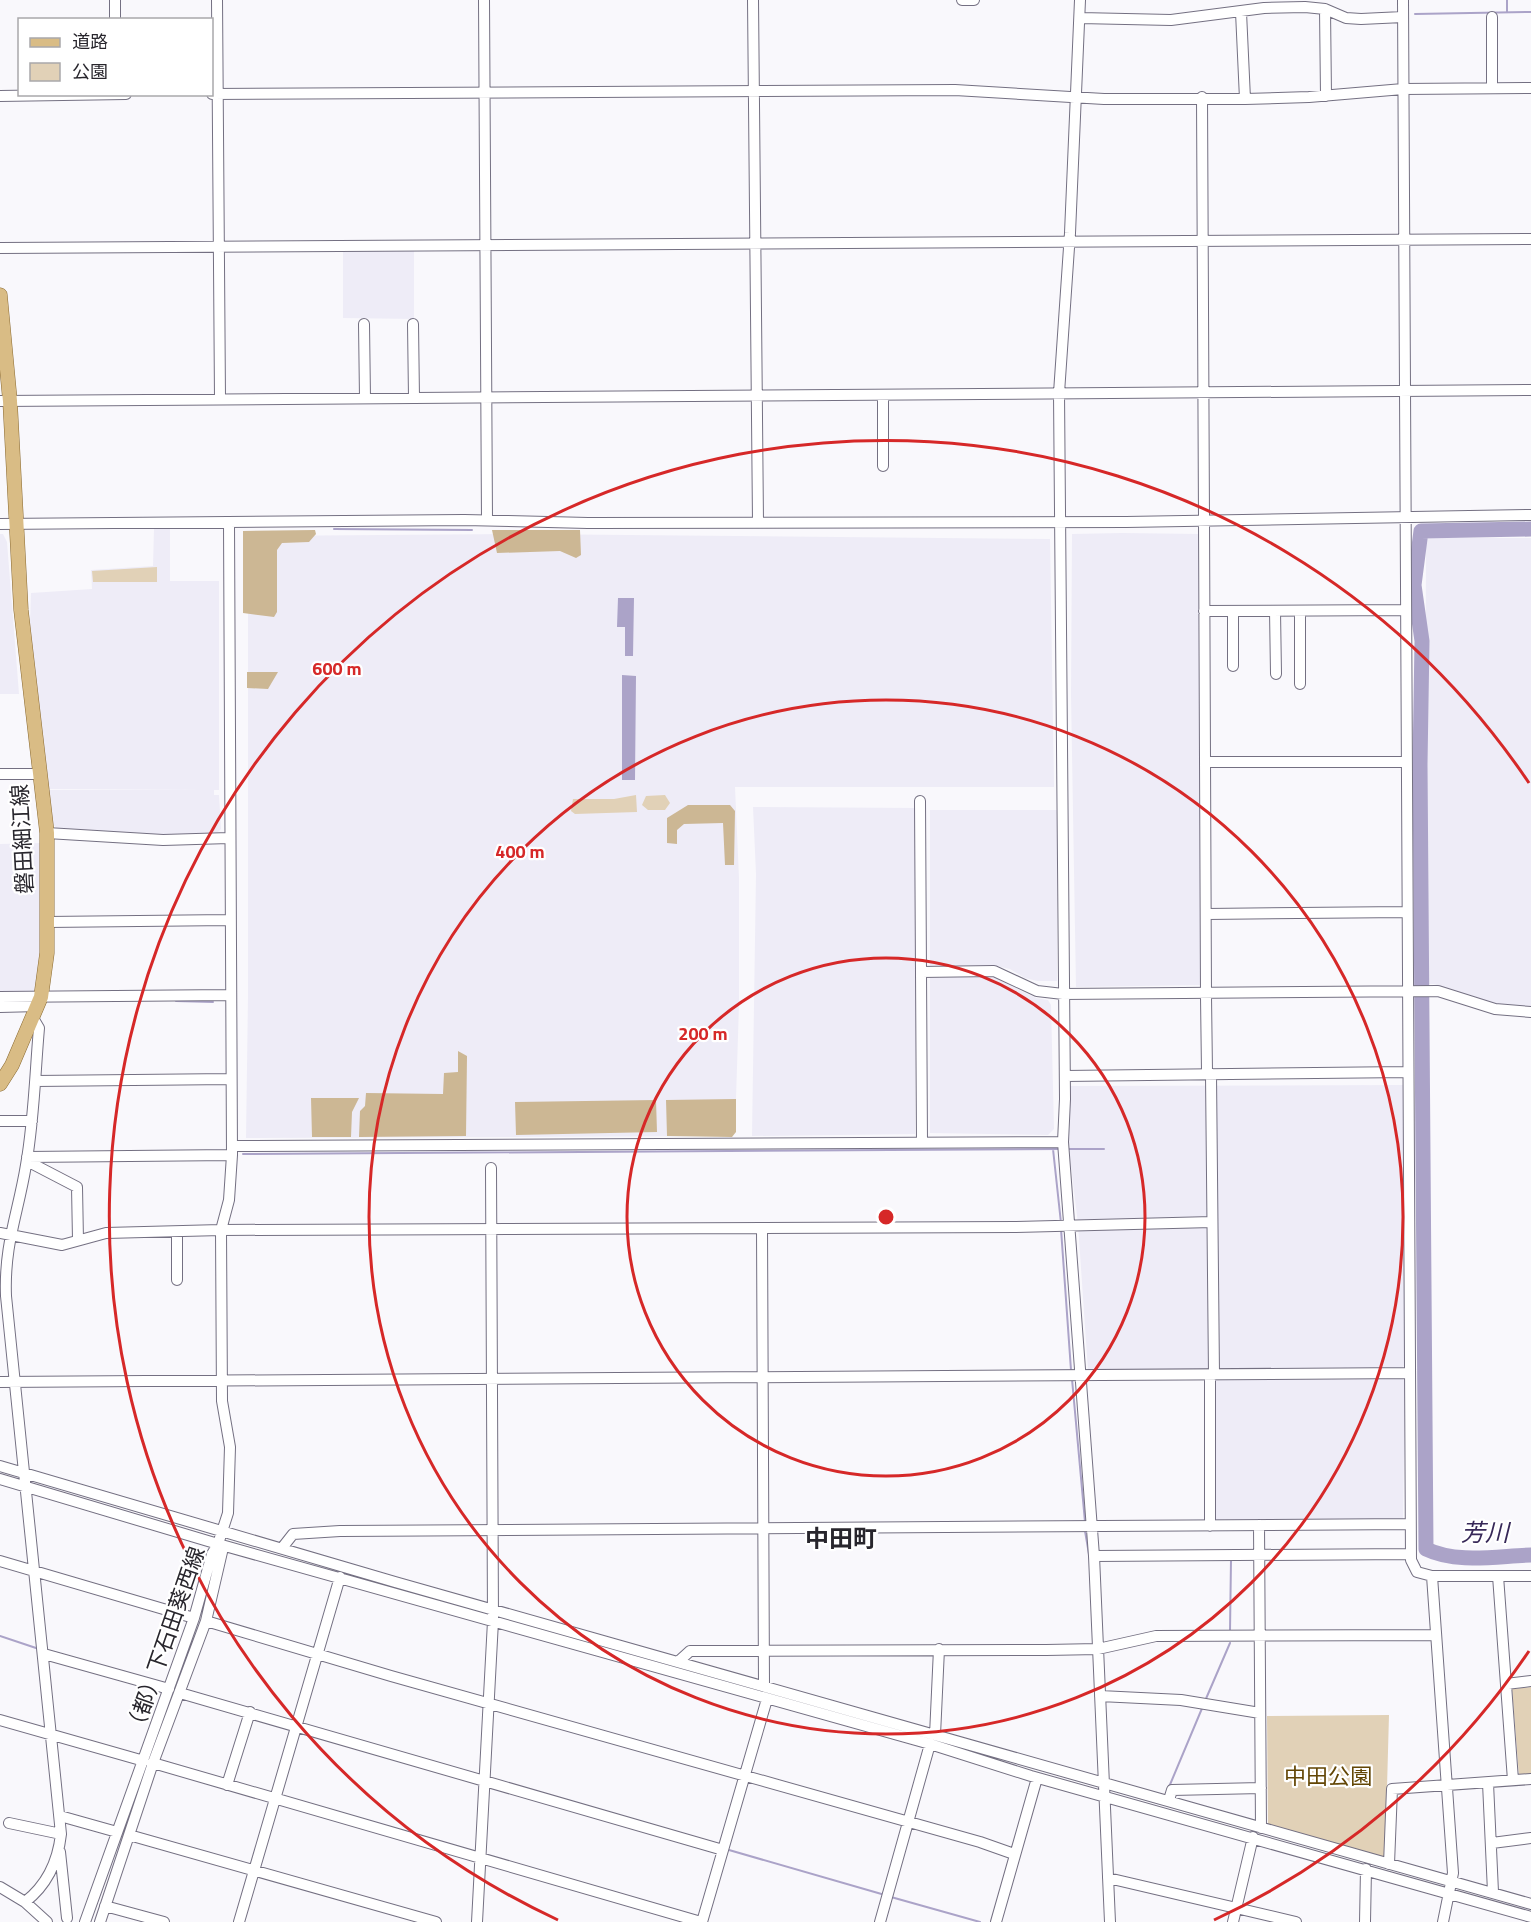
<svg xmlns="http://www.w3.org/2000/svg" width="1531" height="1922" font-family="'Titillium Web','Noto Sans JP',sans-serif">
<style>
.built{fill:#eeecf7}
.green{fill:#e1d1b7}
.forest{fill:#ccb794}
.water{fill:#aba3c8}
.lines{fill:none;stroke-linecap:round;stroke-linejoin:round}
.stream{stroke:#aba3c8;stroke-width:2}
.river{stroke:#aba3c8;stroke-width:15}
.minor-casing{stroke:#747082;stroke-width:12}
.major-casing{stroke:#8a6a32;stroke-width:15}
.minor{stroke:#fff;stroke-width:10}
.major{stroke:#d9bc85;stroke-width:14}
.ring{fill:none;stroke:#d62828;stroke-width:3}
.labels{text-anchor:middle;stroke-width:4.5;stroke-linejoin:round;paint-order:stroke}
.street-label{font-size:22px;fill:#28262d;stroke:#fff}
.park-label{font-size:22px;fill:#634605;stroke:#fff}
.water-label{font-size:24px;font-style:italic;fill:#372858;stroke:#fff}
.neighbourhood-label{font-size:24px;font-weight:bold;fill:#28262d;stroke:#fff}
.centre{fill:#d62828;stroke:#fff;stroke-width:3}
.ring-label{font-size:18px;text-anchor:middle;font-weight:bold;fill:#d62828;stroke:#fff;stroke-width:4.5;stroke-linejoin:round;paint-order:stroke}
</style>
<rect width="100%" height="100%" fill="#f9f8fc"/>
<path class="built" d="M343,250h71v69l-71,-1z
M170,528v53h49v209h-5v5h5l2,34 -5,5 -50,3 -108,-7 -5,-6 -6,-34h157l-158,-1 -16,-165 1,-31 61,-4 -1,-19 62,-4 1,-37z
M1122,533l78,1 2,451 -126,2 -5,-292 1,-161z
M0,534h3l4,8 12,152h-19z
M521,534l529,5 4,248h-319l4,91v127l-4,125 -4,6 -485,2 2,-142v-460z
M1426,538h105v469h-33l-64,-23h-9z
M753,807l164,1 -2,326 -163,2 4,-262z
M930,810h127v171h-20l-12,-3 -15,-9 -18,-4 -62,1z
M42,843v109l-5,40h-37v-148z
M978,976l17,2 41,20 12,2 3,5 3,124 -6,6 -118,-2v-155z
M1403,1085l2,280 -6,5 -311,1 -10,-147 -9,-74 1,-64z
M1402,1378l3,3 -2,140 -190,1 -1,-143z"/>
<path class="green" d="M157,567v15h-64l-1,-11z
M636,795l1,17 -62,2 -4,-3 2,-12h41z
M665,795l5,8 -5,7h-17l-6,-5 4,-9z
M1531,1687v88l-12,1 -7,-87z
M1389,1715l-4,145 -117,-33 -1,-111z"/>
<path class="forest" d="M315,530l1,4 -7,8 -27,1 -5,7v62l-3,5 -31,-4v-82z
M492,530h88l1,25 -5,3 -16,-7 -63,2z
M247,672h31l-10,17 -21,-1z
M688,805h42l5,6 -1,54h-9l-2,-42 -39,1 -7,6v14l-10,-1v-25z
M458,1051l9,5 -1,80 -107,1 1,-26 5,-5 1,-13 77,1 1,-21 14,-1z
M311,1098h48l-7,14 -1,25h-39z
M736,1099v33l-4,5 -65,-1 -1,-36z
M656,1100l1,32 -141,3 -1,-33z"/>
<path class="water" d="M618,598h16l-1,58h-8v-29h-8z
M622,675l14,1 -1,104h-13z"/>
<g class="lines">
<path class="stream" d="M1507,0v12
M1415,14l116,-2
M334,529l138,1
M176,1001l37,1
M1053,1149l8,74
M1068,1149h36
M243,1154l817,-5
M1061,1229l10,141
M1072,1379l13,143
M1085,1531l5,29
M1230,1631l1,-71
M0,1636l36,12
M1205,1701l25,-58
M1169,1787l34,-81
M729,1850l156,45
M891,1897l89,25"/>
<path class="river" d="M1531,529l-110,2 -7,54 8,56 -2,123 6,785c31,15 71,7 105,6"/>
<defs>
<path id="minor" d="M115,0v20
M217,0l3,398
M484,0l3,520
M753,0l5,522
M962,0h12
M1080,0l-10,233 -11,160 6,706 -2,43 31,414 16,366
M1403,0l8,1560 6,12 15,4h99
M1325,9l1,87
M1241,12l4,87
M1080,18l91,2 93,-12 41,-1 20,2 21,9 15,1 42,-2
M1492,88v-71
M212,94l743,-4 149,9h141l64,-2 94,-8 128,-1
M0,96l126,-2
M1202,97l2,422
M0,248l1531,-9
M364,324l1,74
M413,324l1,74
M883,395v71
M0,401l1531,-11
M1204,520l2,477 1,74 4,4 3,300
M0,524l464,-4 124,3 538,-1 405,-7
M1204,611l200,-1
M1233,611v55
M1275,611l1,63
M1300,684v-73
M1206,762h199
M0,774h39
M920,801l2,341
M47,833l116,7 66,-2
M1207,914l199,-2
M47,922l183,-2
M921,972l73,-1 43,20 26,3 375,-3 57,18 36,3
M0,997l231,-2
M0,1007l38,-1
M1065,1076l342,-4
M35,1081l196,-2
M0,1121h32
M232,1146l831,-4
M27,1157l205,-2
M27,1161l50,26 1,53
M762,1228l2,458
M0,1233l62,12 44,-12 115,-3 795,-3 196,-5
M177,1280v-48
M1210,1375v151
M0,1382l1409,-9
M0,1466l395,116 1136,322
M0,1479l218,65 712,200 101,32 500,141
M1259,1525l2,303
M282,1548l11,-14 47,-3 1070,-7
M1094,1556l316,-2
M0,1561l194,57
M1432,1576l21,297 -10,49
M1498,1576l15,204
M206,1621l185,55 589,166 34,12
M44,1654l125,35
M679,1661l11,-10 356,-1 52,-1 58,-13 280,-1
M1506,1684l25,-3
M180,1693l543,157
M1100,1696l81,4 79,13
M0,1720l144,41
M935,1735l4,-86
M153,1763l548,159
M1488,1783l5,109
M227,1785l23,-73
M1169,1800l3,-10 89,-2
M60,1816l57,16
M9,1823l52,11
M129,1835l307,87
M1492,1843l39,-5
M60,1852l7,66
M1389,1864l3,-75 139,-10
M1108,1878l188,44
M0,1887l25,15 22,20
M25,1902c22,-17 33,-41 36,-68l-55,-538c-2,-52 12,-82 20,-131 8,-45 9,-91 13,-137l-6,-10
M105,1906l59,16
M85,1922l109,-304 18,-64 6,-10 10,-31 2,-66 -8,-46 -1,-171 8,-30 3,-45 -3,-632
M100,1922l53,-159 53,-142 16,-69 -4,-8
M239,1922l101,-345
M477,1922l16,-301 -2,-453
M702,1922l65,-223
M880,1922l50,-178
M996,1922l41,-144
M1233,1922l20,-85
M1365,1922l1,-53"/>
<path id="major" d="M0,295l10,106 11,209 26,223v120l-6,44 -29,68 -12,19"/>
</defs>
<use href="#minor" class="minor-casing"/>
<use href="#major" class="major-casing"/>
<use href="#minor" class="minor"/>
<use href="#major" class="major"/>
</g>
<g class="ring">
<circle cx="886" cy="1217" r="259"/>
<circle cx="886" cy="1217" r="517"/>
<path d="M1529 1651A776 776 0 0 1 1214 1920M558 1920A776 776 0 1 1 1529 783"/>
</g>
<g class="labels">
<g class="street-label">
<text transform="translate(22 839) rotate(-93)" y="8">磐田細江線</text>
<text transform="translate(165 1641) rotate(-71)" y="8">（都）下石田葵西線</text>
</g>
<g class="park-label">
<text x="1328" y="1784">中田公園</text>
</g>
<g class="water-label">
<text x="1485" y="1541">芳川</text>
</g>
<g class="neighbourhood-label">
<text x="841" y="1547">中田町</text>
</g>
</g>
<circle cx="886" cy="1217" r="9" class="centre"/>
<g class="ring-label">
<text x="337" y="675">600 m</text>
<text x="520" y="858">400 m</text>
<text x="703" y="1040">200 m</text>
</g>
<rect x="18" y="18" width="195" height="78" fill="#ffffff" stroke="#a9a8ab" stroke-width="1.5"/>
<rect x="30" y="38" width="30" height="9" fill="#d9bc85" stroke="#a9a8ab" stroke-width="1.5"/>
<text x="72" y="48" font-size="18" fill="#28262d">道路</text>
<rect x="30" y="63" width="30" height="18" fill="#e1d1b7" stroke="#a9a8ab" stroke-width="1.5"/>
<text x="72" y="78" font-size="18" fill="#28262d">公園</text>
</svg>
